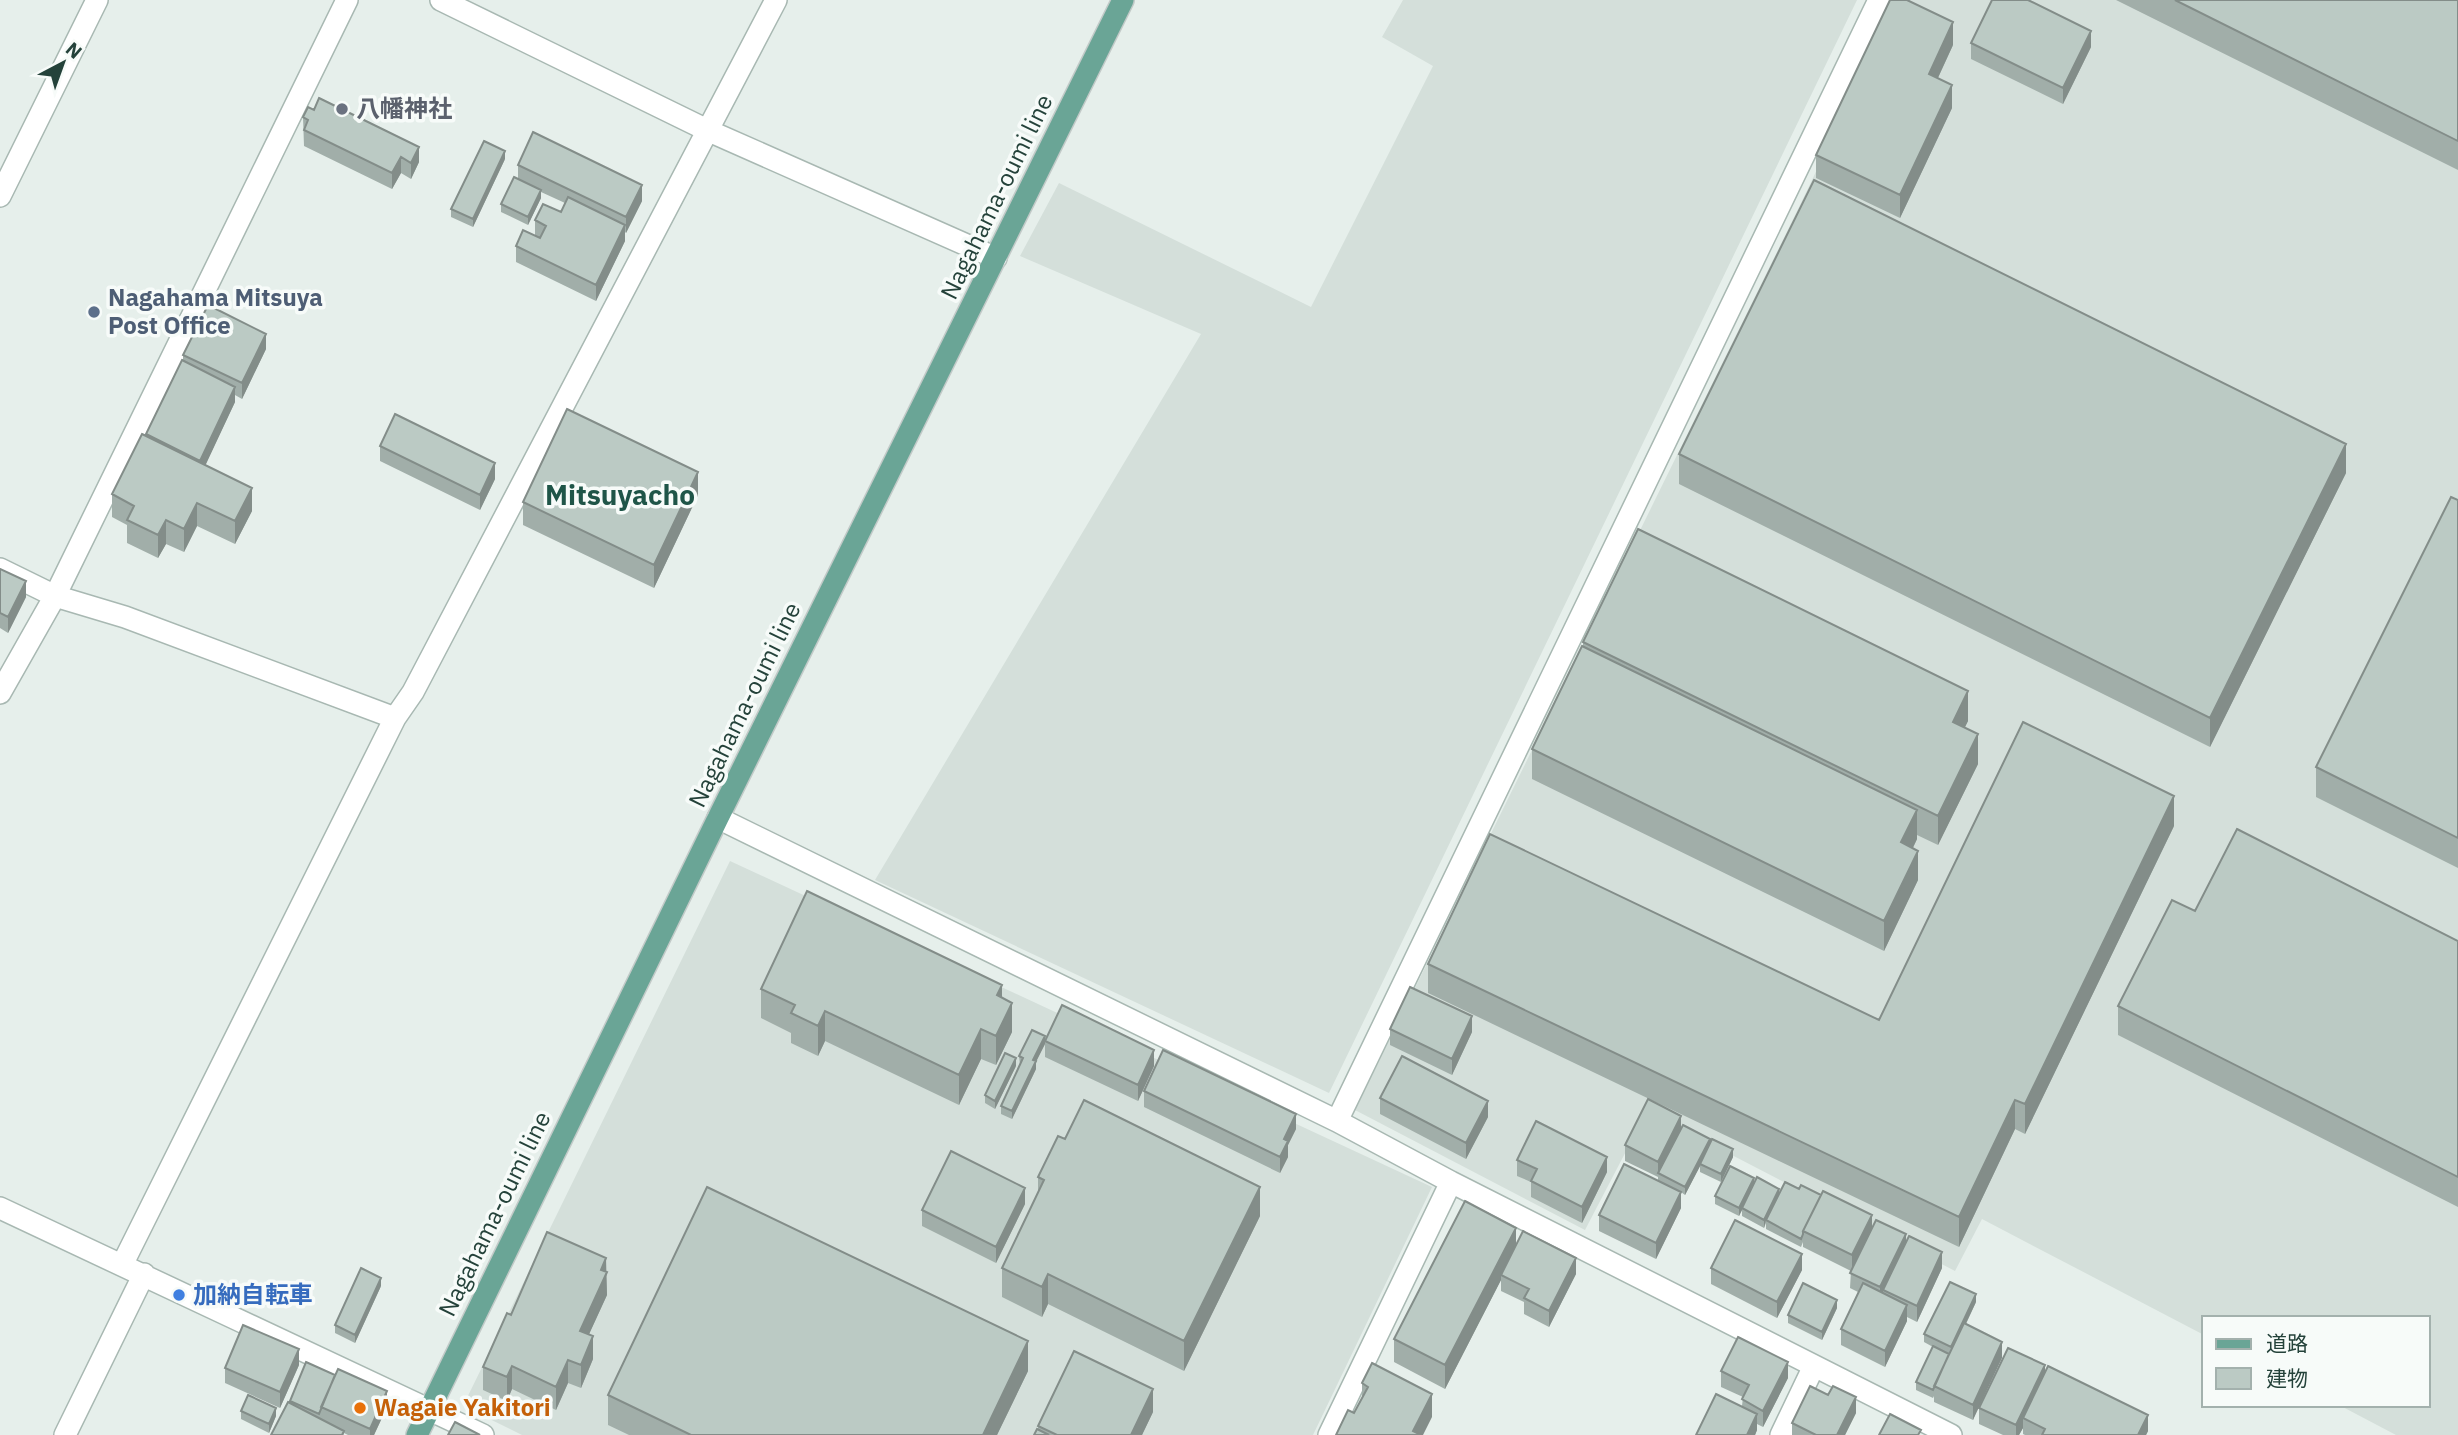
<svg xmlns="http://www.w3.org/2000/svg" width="2458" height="1435" font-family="'IBM Plex Sans','Noto Sans JP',sans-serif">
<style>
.built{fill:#d4dfda}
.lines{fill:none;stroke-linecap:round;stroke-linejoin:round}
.minor-casing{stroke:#a8b8b2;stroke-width:24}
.major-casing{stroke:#c2cac8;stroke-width:24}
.minor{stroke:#fff;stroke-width:21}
.major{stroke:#6aa596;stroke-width:21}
.wall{fill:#a1aea9}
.shaded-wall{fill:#838d89}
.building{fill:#bbcac4;stroke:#838d89;stroke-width:2}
.worship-dot{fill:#6b7280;stroke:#f7fbf9;stroke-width:2.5}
.service-dot{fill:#5c6f8a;stroke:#f7fbf9;stroke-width:2.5}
.shop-dot{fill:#3f7fe0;stroke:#f7fbf9;stroke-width:2.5}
.food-dot{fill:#e8710a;stroke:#f7fbf9;stroke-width:2.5}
.labels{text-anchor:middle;stroke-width:7;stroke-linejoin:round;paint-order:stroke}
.worship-label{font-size:24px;font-weight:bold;fill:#5b616d;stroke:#f7fbf9;text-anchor:start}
.street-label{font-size:24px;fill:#24423a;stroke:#f7fbf9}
.service-label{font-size:24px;font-weight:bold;fill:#4e5e75;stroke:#f7fbf9;text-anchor:start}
.shop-label{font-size:24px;font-weight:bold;fill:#366cbe;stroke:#f7fbf9;text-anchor:start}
.food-label{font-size:24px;font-weight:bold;fill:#c56008;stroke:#f7fbf9;text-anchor:start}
.quarter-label{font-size:28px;font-weight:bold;fill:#1f5548;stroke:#f7fbf9}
</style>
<rect width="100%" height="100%" fill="#e6efeb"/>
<path class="built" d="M1403,0h454l-528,1093 -454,-213 326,-546 -181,-78 39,-73 252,124 122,-241 -51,-29z
M1898,0h560v1435h-62l-57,-30h89v-87h-224v17l-222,-116 -27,52 -308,-160 -62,119 -230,-120 446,-907z
M730,861l702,326 -119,248h-791l-59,-29z"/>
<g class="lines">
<defs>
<path id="minor" d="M441,0l268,131 287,127
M0,196l97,-196
M0,569l55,27 70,21 270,101
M0,693l55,-97 292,-596
M718,818l619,303 542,-1121
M1337,1121l114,61 500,253
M0,1208l483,227
M122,1265l273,-547 18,-26 363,-692
M65,1435l79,-161
M1329,1435l122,-253
M1781,1435l33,-69"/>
<path id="major" d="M417,1435l301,-617 405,-818"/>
</defs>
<use href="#minor" class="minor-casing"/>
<use href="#major" class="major-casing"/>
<use href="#minor" class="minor"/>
<use href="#major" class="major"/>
</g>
<path class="wall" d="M2116,0h342v170z
M1971,43l120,4 -28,57 -92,-45z
M1953,45l-15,33 14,30 -52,110 -84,-40v-23z
M314,110l105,52 -8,17 -10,-6 -9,16 -88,-43 -1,-29z
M505,159l-32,68 -22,-10v-8z
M518,165l124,36 -16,32 -1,-1v9l-29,60 -80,-39v-16l19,-10v-16l26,-8 4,-9 -24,-11v6l-13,27 -27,-13v-8l17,-26z
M266,349l-24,50 -7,-4v7l-30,63 47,46 -17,33 -38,-18 -13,26 -18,-8 -8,14 -31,-15v-18l-15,-8v-23l34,-58 37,-75v-6z
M380,446l115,33 -15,31 -100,-49z
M1679,454l667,19 -136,274 -531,-263z
M698,495l-44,93 -131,-63v-23z
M2458,500v368l-142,-71v-30z
M0,569l26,28 -18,36 -8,-5z
M1583,642l385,79 -4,7 14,36 -40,81 -21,-10v4l-4,9 5,32 -34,71 -352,-172v-30l51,-103z
M2174,826l-149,308 -10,-5 -56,118 -531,-254v-29l451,56z
M2195,911l263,30v266l-340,-172v-29z
M761,989l241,9 10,34 -16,33 -15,-6 -22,46 -134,-64 -7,15 -27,-13v-10l-30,-15z
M1390,1029l82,3 -20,43 -62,-30z
M1045,1041l109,25 -16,35 -93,-44z
M1045,1044l-9,17v8l-24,50 -11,-5v-8l19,-41 -1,-9z
M1016,1066l-21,43 -10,-6v-8z
M1144,1091l152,38 -8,16v12l-8,16 -136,-66z
M1380,1098l108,19 -22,42 -86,-45z
M1681,1128l52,29 -12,25 -21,-10v-6l-15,29 -4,-3v16l-25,51 -57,-28v-16l59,-34v-4l-33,-16v-16z
M1517,1160l90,12 -25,51 -51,-26v-15l-14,-6z
M1038,1177l222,39 -76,155 -136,-67 -6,13 -40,-20v-29l36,-74z
M1754,1184l118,44 34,15 36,25 -25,54 -10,-5v4l-22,46 -44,-22v-16l17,-37 -8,-4 1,-17 -48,-24v-5l-2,5 -35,-18v-6l-2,5 -22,-12v-6l-3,6 -24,-12v-8z
M1025,1204l-29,59 -74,-37v-16z
M1516,1244l60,30 -27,53 -25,-13v-12l-23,-11v-11l-56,109 -51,-27v-23z
M1711,1268l91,2 -25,48 -66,-34z
M606,1272l1,23 -18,39 4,25 -12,29 -13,-5 -12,27 -44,-21 -5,12 -24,-11v-23l28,-52z
M381,1286l-26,57 -20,-10v-8z
M1976,1302l-10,22 36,18 -29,78 -39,-18v-6l-1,2 -17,-8v-8l17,-35 -9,-5v-8z
M1837,1308l-15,32 -34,-17v-8z
M299,1365l-19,43 -55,-25v-15z
M1028,1371l-31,64h-368l-21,-10v-30z
M1721,1371l67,7 -25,49 -6,-3v6l-2,5h-59l46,-29 1,-9 -22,-10z
M2045,1373l103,58 -2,4h-121l-2,-1v-6l-4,7h-16l-24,-11v-16z
M335,1375l52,32 -13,28h-26l-4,-2v2l-54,-32v-2z
M1362,1383l70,34 -78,-4 8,-14z
M1828,1395l28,18 -11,22h-53v-12z
M241,1411l35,5 -7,17 -28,-14z
M1153,1412l-11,23h-108l4,-5v-4z"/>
<path class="shaded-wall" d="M1953,22v23l-24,52v-23z
M2091,31v16l-28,57v-16z
M1952,85v23l-52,110v-23z
M419,147v15l-8,17v-16z
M505,151v8l-32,68v-8z
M401,157v16l-9,16v-16z
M642,185v16l-16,32v-16z
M541,190v8l-13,27v-8z
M625,225v16l-29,60v-16z
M266,334v15l-24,50v-16z
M235,387v15l-35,75v-16z
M2346,444v29l-136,274v-29z
M495,463v16l-15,31v-15z
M698,472v23l-44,93v-23z
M252,488v23l-17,33v-23z
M197,503v23l-13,26v-23z
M166,520v24l-8,14v-23z
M26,581v16l-18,36v-16z
M1968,691v30l-15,31v-30z
M1978,734v30l-40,81v-29z
M2174,796v30l-149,308v-30z
M1917,810v29l-16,33v-30z
M1918,851v29l-34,71v-30z
M1002,985v29l-5,-19z
M1012,1003v29l-16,33v-29z
M825,1011v30l-7,15v-30z
M1472,1016v16l-20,43v-16z
M981,1029v30l-22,46v-30z
M1045,1036v8l-12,24v-8z
M1154,1050v16l-16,35v-16z
M1016,1058v8l-21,43v-8z
M1036,1061v8l-24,50v-8z
M2015,1100v29l-56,118v-30z
M1488,1101v16l-22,42v-16z
M1296,1114v15l-8,16v12l-8,16v-16l4,-18z
M1681,1116v15l-23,43v-12z
M1710,1139v8l-25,48v-8z
M1733,1149v8l-12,25v-8z
M1607,1157v15l-25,51v-16z
M1754,1178v8l-15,30v-8z
M1260,1187v29l-76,155v-30z
M1025,1188v16l-29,59v-16z
M1779,1189v8l-13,23 -2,8v-8z
M1681,1192v16l-25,51v-16z
M1872,1215v16l-20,40v-16z
M1516,1228v23l-15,24v5l-56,109v-24z
M1906,1234v16l-23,40v6l-3,7v-16z
M1942,1252v16l-25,54v-16z
M1802,1254v16l-25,48v-16z
M606,1258l1,37 -27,59v-23l21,-61z
M1576,1258v16l-27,53v-16z
M1048,1274v30l-6,13v-30z
M381,1278v8l-26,57v-8z
M1976,1294v8l-25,53v-8z
M1837,1300v8l-15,32v-8z
M1907,1305v16l-22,46v-16z
M593,1336v23l-12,29v-23z
M1028,1341v30l-31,64h-14z
M2002,1342v16l-29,62v-15z
M299,1349v16l-19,43v-16z
M568,1360v23l-12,27v-23z
M1788,1362v16l-25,49v-16z
M2045,1365v16l-22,37v10l-4,7h-3v-10z
M512,1366v23l-5,12v-24z
M1153,1389v23l-11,23h-11z
M387,1391v16l-13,28h-4v-6z
M1432,1394v23l-9,18h-10v-4z
M1856,1397v16l-11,22h-8z
M276,1408v8l-7,17v-9z
M1757,1414v16l-2,5h-8z
M2148,1415v16l-2,4h-8z"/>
<path class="building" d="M1890,0h17l46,22 -24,52 23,11 -52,110 -84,-40z
M1992,0h36l63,31 -28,57 -92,-45z
M2175,0h283v141z
M319,98l100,49 -8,16 -10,-6 -9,16 -88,-43 4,-10 -5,-3 5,-10 6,3z
M533,132l109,53 -16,32 -108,-52z
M484,141l21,10 -32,68 -22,-10z
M514,177l27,13 -13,27 -27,-13z
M1814,180l532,264 -136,274 -531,-264z
M568,197l57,28 -29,60 -80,-39 7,-16 17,8 6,-12 -11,-6 8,-16 18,8z
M208,305l58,29 -24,49 -59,-28z
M182,360l53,27 -35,74 -54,-27z
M567,409l131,63 -44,93 -131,-63z
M395,414l100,49 -15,32 -100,-49z
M142,434l110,54 -17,33 -38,-18 -13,26 -18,-9 -8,15 -31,-15 7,-14 -22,-12z
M2451,497l7,3v338l-142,-71z
M1638,529l330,162 -15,31 25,12 -40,82 -355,-174z
M0,569l26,12 -18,36 -8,-4z
M1582,646l335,164 -16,32 17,9 -34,70 -352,-172z
M2023,722l151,74 -149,308 -10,-4 -56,117 -531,-253 62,-130 389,186z
M2237,829l221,112v236l-340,-171 54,-106 23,11z
M807,891l195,94 -5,10 15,8 -16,33 -15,-7 -22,46 -134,-64 -7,15 -27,-13 4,-8 -34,-16z
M1410,987l62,29 -20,43 -62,-30z
M1062,1005l92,45 -16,35 -93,-44z
M1032,1030l13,6 -12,24 3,1 -24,50 -11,-5 22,-48 -4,-2z
M1163,1050l133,64 -12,25 4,2 -8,16 -136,-66z
M1005,1053l11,5 -21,43 -10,-6z
M1402,1056l86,45 -22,42 -86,-45z
M1648,1099l33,17 -23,46 -33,-17z
M1084,1100l176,87 -76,154 -136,-67 -6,13 -40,-19 42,-88 -6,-3 20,-41 7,3z
M1536,1121l71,36 -25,50 -51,-26 6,-12 -20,-9z
M1683,1125l27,14 -25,48 -27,-14z
M1712,1139l21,10 -12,25 -21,-10z
M951,1151l74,37 -29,59 -74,-37z
M1624,1164l57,28 -25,51 -57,-28z
M1730,1166l24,12 -15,30 -24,-12z
M1757,1177l22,12 -15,31 -22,-12z
M1785,1182l14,7 2,-4 20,10 -18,36v3l-2,5 -35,-19z
M707,1187l321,154 -45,94h-292l-83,-40z
M1823,1191l49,24 -20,40 -49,-24z
M1465,1201l51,27 -71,137 -51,-26z
M1735,1220l67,34 -25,48 -66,-34z
M1876,1220l30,14 -26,53 -30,-14z
M1523,1231l53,27 -27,53 -25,-13 5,-9 -28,-14z
M547,1232l59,26 -5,12 6,2 -27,59 13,5 -12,29 -13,-5 -12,27 -44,-21 -5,11 -24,-10 24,-54 4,2z
M1909,1236l33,16 -25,54 -34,-16z
M361,1268l20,10 -26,57 -20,-10z
M1950,1282l26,12 -25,53 -27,-13z
M1803,1283l34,17 -15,32 -34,-17z
M1863,1283l44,22 -22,46 -44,-22z
M1964,1323l38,19 -29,63 -39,-19z
M243,1325l56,24 -19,43 -55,-24z
M1738,1337l50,25 -25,49 -21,-12 7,-14 -28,-14z
M1933,1346l16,8 -16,36 -17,-8z
M2008,1348l37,17 -29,60 -37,-17z
M1074,1351l79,38 -22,46h-74l-19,-9z
M306,1362l29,13 -16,39 -29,-13z
M1372,1363l60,31 -19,37 8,4h-85l12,-25 6,3 14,-26 -6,-4z
M2048,1366l100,49 -10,20h-96l3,-6 -22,-11z
M338,1369l49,22 -17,38 -49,-22z
M1810,1386l18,9 5,-9 23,11 -19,38h-21l-24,-12z
M1716,1394l41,20 -10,21h-51z
M248,1395l28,13 -7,16 -28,-13z
M288,1402l56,29 -2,4h-71z
M1890,1414l31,16 -3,5h-39z
M455,1422l25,13h-32z
M1037,1429l12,6h-15z"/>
<circle class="worship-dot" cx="342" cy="109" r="7"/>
<circle class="service-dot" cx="94" cy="312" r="7"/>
<circle class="shop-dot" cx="179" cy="1295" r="7"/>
<circle class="food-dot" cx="360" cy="1408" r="7"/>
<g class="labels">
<g class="worship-label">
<text x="356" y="117">八幡神社</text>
</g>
<g class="street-label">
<text transform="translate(997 197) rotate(-64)" y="8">Nagahama-oumi line</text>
<text transform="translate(745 705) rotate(-64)" y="8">Nagahama-oumi line</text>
<text transform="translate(495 1214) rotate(-64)" y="8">Nagahama-oumi line</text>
</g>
<g class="service-label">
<text x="108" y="306">Nagahama Mitsuya<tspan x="108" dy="28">Post Office</tspan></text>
</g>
<g class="shop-label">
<text x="193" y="1303">加納自転車</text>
</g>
<g class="food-label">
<text x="374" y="1416">Wagaie Yakitori</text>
</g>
<g class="quarter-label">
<text x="620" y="505">Mitsuyacho</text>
</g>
</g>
<rect x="2202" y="1316" width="228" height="91" fill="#f7fbf9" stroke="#a3b1ad" stroke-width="2"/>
<rect x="2216" y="1339" width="35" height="10" fill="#6aa596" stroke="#a3b1ad" stroke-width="2"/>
<text x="2266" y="1351" font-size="21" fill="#24423a">道路</text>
<rect x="2216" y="1368" width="35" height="21" fill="#bbcac4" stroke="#a3b1ad" stroke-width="2"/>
<text x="2266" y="1386" font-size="21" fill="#24423a">建物</text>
<g transform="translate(63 63) rotate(41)" stroke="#f7fbf9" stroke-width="5" paint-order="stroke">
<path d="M0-5L12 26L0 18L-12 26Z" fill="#24423a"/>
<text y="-10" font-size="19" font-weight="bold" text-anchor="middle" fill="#24423a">N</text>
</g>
</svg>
